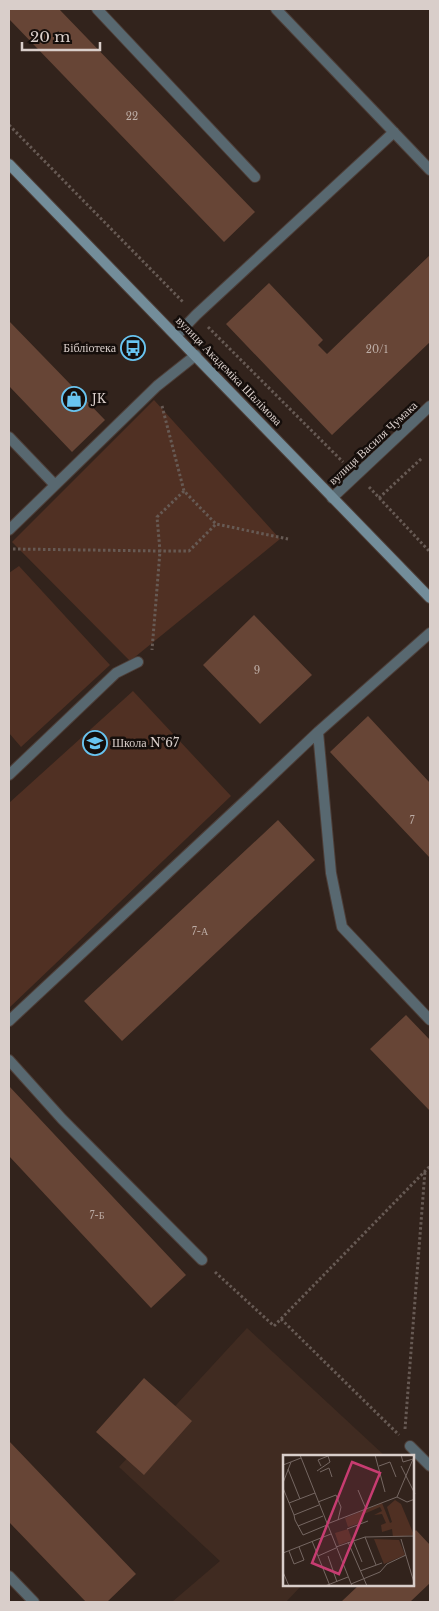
<svg xmlns="http://www.w3.org/2000/svg" width="439" height="1611" font-family="'Libre Baskerville',serif">
<style>
.built{fill:#402b21}
.green{fill:#503023}
.building{fill:#674536}
.lines{fill:none;stroke-linecap:round;stroke-linejoin:round}
.lane-casing{stroke:#4d3e38;stroke-width:12}
.street-casing{stroke:#4d3e38;stroke-width:12}
.secondary-casing{stroke:#4d3e38;stroke-width:12}
.path{stroke:#675a54;stroke-width:3;stroke-dasharray:2.5 2.5;stroke-linecap:butt}
.lane{stroke:#586870;stroke-width:10}
.street{stroke:#586870;stroke-width:10}
.secondary{stroke:#738d9a;stroke-width:10}
.labels{text-anchor:middle;stroke-width:5;stroke-linejoin:round;paint-order:stroke}
.number-label{font-size:10px;fill:#bcaca5}
.poi-label{font-size:12px;fill:#d9ceca;stroke:#150e0b;text-anchor:start}
.street-label{font-size:12px;fill:#d9ceca;stroke:#150e0b}
.inset-road{fill:none;stroke:#756762;stroke-width:1}
.view{fill:#c73c71;fill-opacity:0.15;stroke:#c73c71;stroke-width:2.5}
.inset-edge{fill:none;stroke:#d9ceca;stroke-width:2.5}
</style>
<rect width="100%" height="100%" fill="#32231c"/>
<path class="built" d="M247,1328l138,128h-101v129h18l-16,17h-114l48,-41 -101,-94z"/>
<path class="green" d="M154,400l126,139 -150,122 -118,-119z
M19,566l91,99 -89,82 -12,-14v-160z
M133,691l98,105 -222,212v-205z"/>
<path class="building" d="M9,9h50l196,203 -31,30 -215,-223z
M430,255v87l-98,93 -106,-111 43,-41 54,57 -5,5 9,9z
M9,321l96,99 -33,32 -63,-66z
M254,615l58,60 -52,49 -57,-59z
M368,716l62,67v75l-100,-106z
M278,820l37,40 -193,181 -38,-40z
M406,1015l24,25v71l-60,-62z
M9,1086l177,189 -35,33 -142,-152z
M144,1378l48,43 -48,54 -48,-43z
M9,1441l127,133 -29,28h-21l-77,-80z
M416,1530l14,15v38l-20,19h-69l18,-17h54v-52z"/>
<g class="lines">
<defs>
<path id="lane" d="M97,9l158,168
M276,9l154,161
M177,335l19,-20 198,-183
M9,437l46,48
M9,530l148,-144 39,-31
M318,732l13,141 11,54 88,93
M9,775l107,-102 22,-11
M9,1021l251,-234 58,-55 112,-99
M9,1060l53,59 140,141
M410,1446l20,20
M9,1576l25,26"/>
<path id="street" d="M332,498l98,-92"/>
<path id="secondary" d="M9,164l421,434"/>
</defs>
<use href="#lane" class="lane-casing"/>
<use href="#street" class="street-casing"/>
<use href="#secondary" class="secondary-casing"/>
<path class="path" d="M9,125l175,178
M208,327l135,135
M162,406l22,85 32,33 72,15
M369,487l61,65
M184,491l-27,26 3,34h29l27,-27
M379,498l43,-40
M13,549l147,2 -8,99
M215,1272l59,54 156,-160
M281,1319l118,116
M405,1429l20,-258"/>
<use href="#lane" class="lane"/>
<use href="#street" class="street"/>
<use href="#secondary" class="secondary"/>
</g>
<defs>
<symbol id="bus-ring" viewBox="-11 -11 22 22"><circle r="9.5" fill="#150e0b" stroke="#68c4f0" stroke-width="1.5"/><path d="M-5-6H5V4H4V6H2V4H-2V6H-4V4H-5ZM-3.5-4V0h7V-4ZM-3.5 1.2v1.5H-2V1.2ZM2 1.2v1.5H3.5V1.2Z" fill="#68c4f0"/></symbol>
<symbol id="shop-ring" viewBox="-11 -11 22 22"><circle r="9.5" fill="#150e0b" stroke="#68c4f0" stroke-width="1.5"/><path d="M-5-2.5h2.3a2.7 3.5 0 0 1 5.4 0H5L5.5 6h-11ZM-1.5-2.5h3a1.5 2.3 0 0 0-3 0Z" fill="#68c4f0"/></symbol>
<symbol id="school-ring" viewBox="-11 -11 22 22"><circle r="9.5" fill="#150e0b" stroke="#68c4f0" stroke-width="1.5"/><path d="M0-5L7-2L0 1L-7-2ZM-4 1L0 2.5L4 1V4Q0 6-4 4Z" fill="#68c4f0"/></symbol>
</defs>
<g fill-rule="evenodd">
<use href="#bus-ring" x="119" y="334" width="28" height="28"/>
<use href="#shop-ring" x="60" y="385" width="28" height="28"/>
<use href="#school-ring" x="81" y="729" width="28" height="28"/>
</g>
<g class="labels">
<g class="number-label">
<text x="132" y="120">22</text>
<text x="377" y="353">20/1</text>
<text x="257" y="674">9</text>
<text x="412" y="824">7</text>
<text x="200" y="935">7-А</text>
<text x="97" y="1219">7-Б</text>
</g>
<g class="poi-label">
<text x="116" y="352" text-anchor="end">Бібліотека</text>
<text x="92" y="403">JK</text>
<text x="112" y="747">Школа №67</text>
</g>
<g class="street-label">
<text transform="translate(229 371) rotate(46)" y="4">вулиця Академіка Шалімова</text>
<text transform="translate(373 443) rotate(-43)" y="4">вулиця Василя Чумака</text>
</g>
</g>
<g transform="translate(283 1455)">
<rect width="131" height="131" fill="#32231c"/>
<path d="M112,45l6,4 13,31 -21,2 -1,-8 -10,3 -1,-7 5,-2 -4,-9 -8,1 8,-4 -2,-4 -16,7 -1,8 -15,5 -3,-9 37,-15 8,20 2,-1 -5,-15zM65,74l4,11 -13,5 -4,-12zM91,84l25,1 6,15 -21,9z" fill="#503023"/>
<path class="inset-road" d="M17,0l52,131M92,0l10,37M118,0l2,7 10,-3M0,10l18,-7M96,11l11,-4 6,15M118,11l14,28M5,14l12,30M34,16l13,-9 -2,-6 -10,4 3,6M37,17l9,-4 3,9M0,28l8,-21M0,33l11,27M75,35l8,19M114,42l10,5 8,-3M35,47l18,-7 5,12 -3,13M6,48l26,-10M36,50l-25,10 1,5 8,15 24,-10M44,69l70,-27 16,-38M15,71l25,-10M64,74l21,-8M82,82l11,28M118,84l14,47M70,85l9,22M29,86l18,45M65,87l19,44M53,92l29,-10 50,-1M6,96l5,13 10,-4 -5,-13M0,98l48,-19M35,101l18,-8M45,101l9,26M77,116l22,-8M0,117l6,14M68,129l29,-12 7,-8 19,-9M42,131l23,-9"/>
<path class="view" d="M69,7l28,11 -41,101 -27,-11z"/>
<rect width="131" height="131" class="inset-edge"/>
</g>
<rect width="439" height="1611" fill="none" stroke="#d9ceca" stroke-width="20"/>
<path d="M22 42v8h78v-8" fill="none" stroke="#d9ceca" stroke-width="2.5"/>
<text x="30" y="42" font-size="15" fill="#d9ceca" stroke="#150e0b" stroke-width="4" paint-order="stroke">20 m</text>
</svg>
